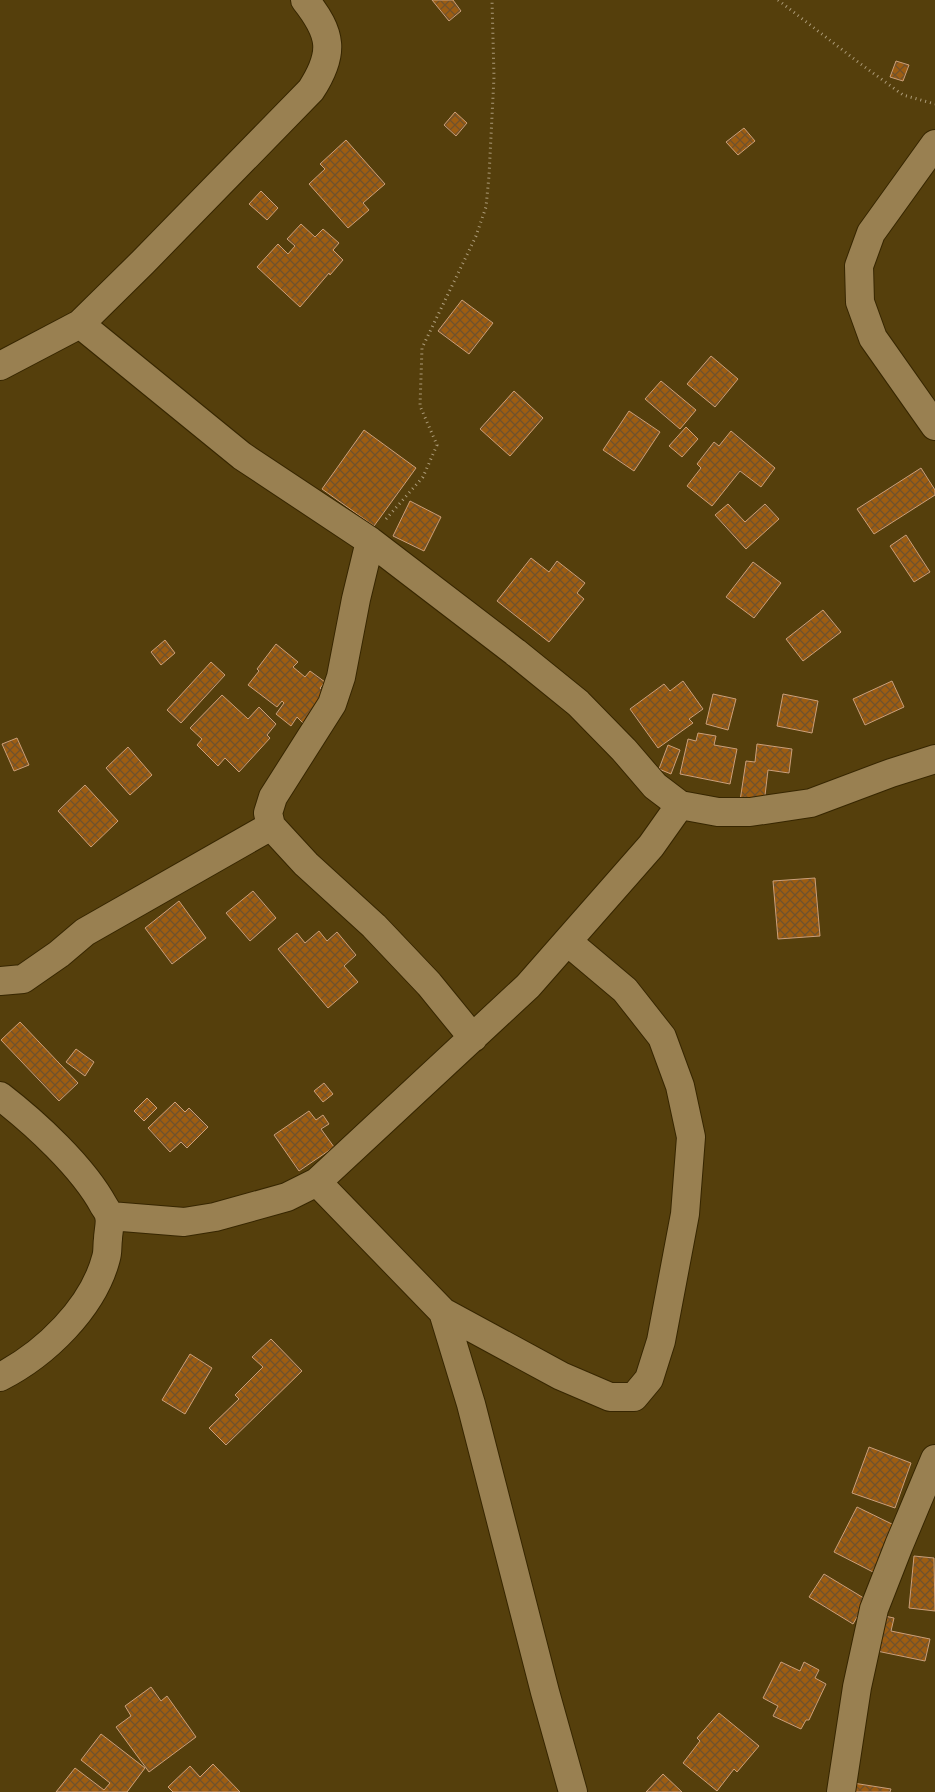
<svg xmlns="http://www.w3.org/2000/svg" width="935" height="1792" font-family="'Roboto Serif',serif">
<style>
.building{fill:url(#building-cross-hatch);stroke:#ca9f7a}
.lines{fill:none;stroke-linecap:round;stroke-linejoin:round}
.minor-casing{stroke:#372601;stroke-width:30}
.path{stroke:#ad9c79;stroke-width:3;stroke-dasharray:1 4;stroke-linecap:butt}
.minor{stroke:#998051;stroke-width:28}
</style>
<defs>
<pattern id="building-cross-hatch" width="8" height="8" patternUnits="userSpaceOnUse" patternTransform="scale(1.25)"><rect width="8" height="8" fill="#9d5d12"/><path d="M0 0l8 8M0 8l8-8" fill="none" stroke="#70522d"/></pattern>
</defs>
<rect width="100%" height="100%" fill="#553f0c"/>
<path class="building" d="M432,0h21l8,11 -12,10z
M896,61l13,4 -6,16 -13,-4z
M455,112l12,11 -11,13 -12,-11z
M744,128l11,13 -17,14 -12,-13z
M346,140l39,44 -22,19 6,7 -21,18 -39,-44 16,-15 -5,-5z
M261,191l17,17 -11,12 -18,-16z
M301,224l14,13 8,-8 16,14 -6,7 10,10 -13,15 -1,-2 -29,34 -43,-40 21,-23 10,10 7,-8 -8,-7z
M462,300l31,23 -24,31 -31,-23z
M711,356l27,23 -23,28 -28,-23z
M661,381l35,29 -16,19 -35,-30z
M514,391l29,27 -33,38 -30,-27z
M629,411l31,21 -26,39 -31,-21z
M686,427l12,12 -16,18 -13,-11z
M364,430l52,38 -42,58 -52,-37z
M731,431l44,37 -14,19 -21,-16 -28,35 -25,-20 14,-18 -4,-4 17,-22 5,4z
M921,468l14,22v5l-61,39 -17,-25z
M410,501l31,16 -17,34 -31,-15z
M728,504l17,18 20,-18 14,15 -33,30 -31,-34z
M906,535l24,37 -16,10 -24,-36z
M531,558l18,14 8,-11 28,22 -8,10 7,6 -35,43 -52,-41z
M753,562l28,21 -27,35 -28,-21z
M823,610l18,22 -38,29 -17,-22z
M165,640l10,13 -14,12 -10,-13z
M276,644l22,18 -5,5 12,10 5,-6 15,11 -5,6 9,8 -24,29 -8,-8 -6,9 -15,-12 8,-11 -2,-2 -5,6 -29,-22 11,-14 -2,-2z
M211,662l14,13 -44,48 -14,-13z
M683,681l20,28 -14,10 4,4 -35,25 -28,-39 34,-25 6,7z
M892,681l12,26 -39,18 -12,-26z
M713,694l23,5 -8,31 -22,-6z
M783,694l35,7 -6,32 -35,-7z
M222,695l26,24 11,-12 17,17 -9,11 3,3 -31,34 -14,-14 -7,8 -21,-21 5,-6 -12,-11z
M698,733l18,3 -2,9 23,4 -7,35 -50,-10 8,-35 8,2z
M17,738l12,27 -15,6 -12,-27z
M757,744l35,5 -3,24 -21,-3 -4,34 -24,-3 6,-40 9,1z
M668,745l12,5 -9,24 -12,-5z
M128,747l24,28 -22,20 -24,-27z
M85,785l33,36 -27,26 -33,-36z
M815,878l5,58 -42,3 -5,-58z
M253,891l23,27 -26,23 -24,-28z
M179,901l27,37 -34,26 -27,-36z
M319,931l8,10 10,-9 19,23 -12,11 14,16 -30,26 -50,-59 19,-16 8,10z
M20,1022l58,61 -19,18 -58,-61z
M76,1049l18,13 -9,14 -19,-14z
M324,1083l9,11 -10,8 -9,-11z
M147,1098l10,10 -13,13 -10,-10z
M175,1102l10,10 4,-4 19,19 -21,21 -6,-6 -11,10 -22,-24z
M309,1111l7,9 7,-5 6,9 -8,5 13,18 -35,24 -25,-36z
M271,1339l31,32 -76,74 -17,-17 30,-29 -4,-4 28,-28 -11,-10z
M190,1354l22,14 -27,46 -23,-14z
M869,1447l42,16 -16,45 -43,-15z
M857,1507l39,19 -23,46 -39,-20z
M914,1556l20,2 1,53 -26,-3z
M824,1574l43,26 -14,24 -44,-27z
M880,1615l14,3 -3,13 39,8 -5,22 -53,-11z
M781,1662l19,9 4,-9 15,8 -4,8 11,6 -17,36h-3l-5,9 -28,-13 5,-10 -15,-8z
M151,1687l10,14 6,-5 29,41 -47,35 -33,-45 15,-11 -6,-10z
M719,1713l40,33 -22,26 -3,-3 -17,22 -34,-28 17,-22 -3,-3z
M101,1734l44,34 -18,24h-71l19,-24 29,22 6,-7 -29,-23z
M213,1764l27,28h-67l-5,-5 22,-21 10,11z
M663,1774l19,18h-36z
M853,1783l38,6 -1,3h-39z"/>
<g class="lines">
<defs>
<path id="minor" d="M935,144l-64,89 -12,33 1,36 13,36 62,88
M80,324l162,132 128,85 145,111 63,51 46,47 31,36 25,19 38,7h32l61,-9 80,-30 44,-14
M0,366l80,-42 63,-62 168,-172c24,-37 21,-56 -6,-90
M370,541l-14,58 -15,78 -9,27 -59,93 -5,16 3,13 35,38 68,62 55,58 44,54
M0,981l23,-2 36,-25 26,-22 186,-106
M0,1096c35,27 83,71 104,110 2,3 5,7 5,10 2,7 -1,16 -1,23 -1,6 0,13 -2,19 -13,50 -61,96 -106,119
M317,1182l126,130 28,92 74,288 28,100
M110,1216l74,6 31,-5 72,-20 30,-15 211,-196 123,-140 29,-41
M443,1312l118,64 49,21h24l15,-18 12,-38 24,-127 6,-77 -11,-51 -18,-49 -37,-47 -57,-48
M841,1792l16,-105 17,-78 25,-64 36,-86"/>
</defs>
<use href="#minor" class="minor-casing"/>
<path class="path" d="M778,0l80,62 45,33 32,9
M386,519l37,-42 14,-32 -17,-39 2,-58 54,-112 10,-29 3,-31 5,-99 -2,-77"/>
<use href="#minor" class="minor"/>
</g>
</svg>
